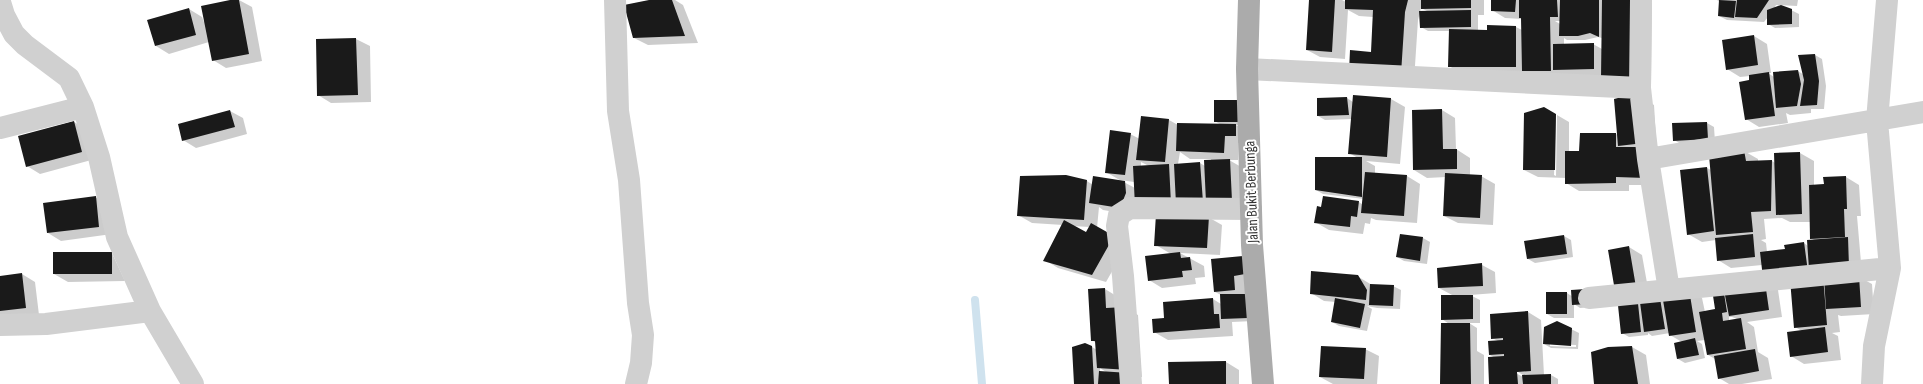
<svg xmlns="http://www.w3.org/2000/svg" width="1923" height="384" font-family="'Sofia Sans Condensed',sans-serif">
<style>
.shadow{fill:#0003;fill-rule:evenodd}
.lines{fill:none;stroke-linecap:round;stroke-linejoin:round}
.stream{stroke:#cfe2ee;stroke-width:8}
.building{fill:#1a1a1a}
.street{stroke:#d0d0d0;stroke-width:22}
.primary{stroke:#ababab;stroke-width:22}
.labels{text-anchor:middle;stroke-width:4;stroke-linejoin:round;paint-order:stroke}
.street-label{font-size:15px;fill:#333;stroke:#fff}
</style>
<rect width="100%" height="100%" fill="#fff"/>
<path class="shadow" d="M235,0h4l13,7 10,54 -36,7 -13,-8 -4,-18 -40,12 -13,-8 33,-37 13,8 2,5z
M655,0h20l8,5 15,38 -50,2 -14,-7z
M1310,0h32l4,2v-2h138v15h-6v16h10l28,-4 6,3v-11l-17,-1 -13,-8v-10h156l4,3 -1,83 -189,-12 -13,-8 1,-35h-22l-7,-4 8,-15 -8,-4 -3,12 -4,61 -42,-28 1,-36 -14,-1 -11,-6 -3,49 -25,-2 -13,-7zM1555,21h5v3zM1598,37l4,1v11l-9,-5 -29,1v-7l3,2h18z
M1717,0h81l-1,6 -21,-1 -2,4 17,1 8,4v13l-24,1 -7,-4v-7l-4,5 -37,-2 -8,-4 1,-14z
M1754,36l13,8 4,29h-3l6,4 24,-6 6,4 -4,-19 15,-1 7,4 4,27 -2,23h-13v4l-21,2 -4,-2 2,10 -29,4 -13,-8 4,-43 -10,1 -13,-8z
M356,39l14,7 1,56 -40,1 -13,-8 -1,-55z
M1354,96l37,3 14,8 -5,57 -34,-3 9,5v8l32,2 13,8 -3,39 -41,-3 -5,-2 -1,6 -5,-1 -2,11 -34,-4 -14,-8 7,-14 37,-6 4,3 1,-6 -41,-5 -7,-4 42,-32 -9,-5 3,-34 -27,1 -7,-4 29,-18 6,4z
M1640,97l14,8 5,80h-30v6h-50l-13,-8v-5l-28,-1 -14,-7 20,-62 12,7 -2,60 2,1 1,-61 12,7v30h11l36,-18 2,1z
M1215,101l30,24h-9l13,8v11l-11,-1v17h-9l14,8 2,40 -111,7 -31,-5 -4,-3 -2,21 30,17 -21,37 -48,-14 -13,-8 18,-35 -31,-2 -14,-8 69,-34 6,4 30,-3 -17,-10 24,-38 10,5 2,-22 27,3 9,5h43l-6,-4zM1180,152l10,7h21v2l-6,5 -5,-3 -22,1zM1141,162l8,4 -8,1zM1120,180l14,2 1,6zM1072,226l18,1 -4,6z
M1442,110l13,8 1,31 14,9v17l11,1 14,8 -2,41 -35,-2 -14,-7 2,-39 -19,1 -13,-8z
M230,111l13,7 4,16 -51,14 -13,-8z
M74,122l14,8 7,29 -55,15 -13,-8z
M1707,123l7,4 1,15 -34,2 -7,-4z
M1744,151l14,8v3l14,-1 3,2v-9l25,-1 14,8v25l11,-1 21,-8 13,8 2,31h-4l5,58 -3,3 13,7 2,30 -33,2 -3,-1 2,17 -8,1 6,3 3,24 -37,4 -13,-8 11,-25 -7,-4 -4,-48 -29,-14 -31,3 -13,-8 -2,-20 -14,2 -14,-8 19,-66 4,2zM1782,218l8,4h21v16l3,2 -6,6 -4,-3 -18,7 -19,2 -1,-9 -5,-3 5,-1 -2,-20z
M95,197l14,8 3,29 -51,7 -13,-8z
M1208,217l14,8 -2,30 -40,-2 24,13 1,11 -10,1 1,6 -34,4 -13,-8 22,-26 -15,-9z
M1564,236l7,4 2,17 -38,6 -7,-4z
M1423,238l7,4 -3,22 -23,-3 -7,-4z
M1629,247l13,8 7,39 40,-4 13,8 3,14 11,-2 -3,-20 52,-7 13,7 4,27 -35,5 7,5 4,25 10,6 4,21 -30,5h-13l-10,-6 -4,-19 -7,-4 -3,-15 -8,1 5,3 3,14 -20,5 -7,-4 4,-17 -12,-7v-2l-18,3 -4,-3v2l-19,2 -7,-4zM1729,317h3l5,2 -8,2z
M112,253l13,28 -57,1 -14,-8z
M1243,258l11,63 -22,1 1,14 -65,4 -14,-8 11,-13 48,-20 8,5v-9l-6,-3z
M1482,265l13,7 1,21 -26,2 10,5v23h-11l8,5v23l7,4v29h-43l8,-60 -7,-5 12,-23 -15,-8z
M22,274l13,8 4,33 -39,4v-42z
M1357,276l15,9 21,1 8,4 -1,19 -23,-1 -10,-2 5,3 -5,22 -28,-5 -7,-4 4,-20 -12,-1 -13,-8z
M1105,289l13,8 7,11 13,7 4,62h-6l1,7h-62l17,-37 5,3 -1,-7 -4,-3zM1100,368l6,4h-6z
M1567,293l6,4 20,10 -13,1 -6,-4v14h-20l-7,-4z
M1528,312l13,8 3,55h7l7,4v5h-68l5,-26 -5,-3 8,-14 -6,-3zM1513,369l10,6v2l-11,-6z
M1571,329l8,4 -1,16 -27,-1 -7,-4zM1550,344l26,1v2l-26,-1z
M1632,347l14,8 4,29h-55z
M1365,349l14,7 -2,28h-44l-13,-7z
M1226,362l13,8v14h-69z"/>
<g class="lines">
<path class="stream" d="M975,300l7,84"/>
</g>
<path class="building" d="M230,0h9l10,54 -37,7 -11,-55z
M649,0h23l13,36 -52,2 -9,-33z
M1309,0h26l-3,52 -26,-2z
M1345,0h63l-3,12 -4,62 -52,-2 1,-22 21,2 2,-42 -28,-1z
M1421,0h50v8l-50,1z
M1491,0h25l-1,12 -24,-1z
M1519,0h38l1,17h-8l1,54h-29l-1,-53h-2z
M1560,0h39v37l-9,-4 -12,3h-19z
M1602,0h37l-1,78h-37z
M1719,0l17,1 -2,17 -16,-2z
M1737,0h32l-12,18 -22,-1z
M1781,5l11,4v15l-25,1v-15z
M189,8l7,27 -41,11 -8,-26z
M1471,10v17l-51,1 -1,-17z
M1487,25l29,1v41h-68l1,-38 38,1z
M1754,35l4,30 -32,5 -4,-30z
M356,38l2,57 -41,1 -1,-57z
M1594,43v26l-41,1v-26z
M1815,54l4,27 -2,24 -17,1 4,-26 -6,-25z
M1798,70l3,14 -4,22 -21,2 -3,-36z
M1769,72l6,44 -30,4 -6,-38 10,-2v-5z
M1353,95l38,3 -4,59 -39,-3z
M1630,95l14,48 -26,3 -4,-47z
M1347,97l2,18 -32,1v-18z
M1214,100h25l-1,22h-24z
M1544,107l12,7 -1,56h-32l1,-57z
M1442,109l1,40h14v20l-44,1 -1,-60z
M230,110l5,17 -53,14 -4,-17z
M1141,116l28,3 -4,43 -29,-2z
M74,121l8,31 -56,15 -8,-31z
M1707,122l1,17 -35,2 -1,-18z
M1177,123l59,1v12h-11l-1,17 -48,-2z
M1110,130l21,3 -6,42 -20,-2z
M1580,133h36v14h30v31l-30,-1v6l-51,1v-33h14z
M1744,150l2,11 26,-1 -1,51 -20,1 2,20 -37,3 -7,-80z
M1800,152l2,62 -26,1 -2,-62z
M1315,157h47v40l-47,-7z
M1230,159l2,42 -26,1 -2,-42z
M1200,162l3,40 -27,2 -2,-40z
M1169,164l2,40 -36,2 -2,-40z
M1707,167l7,64 -27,4 -7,-65z
M1365,172l42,3 -3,41 -43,-3z
M1445,173l37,2 -2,43 -37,-2z
M1066,175l21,5 -3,40 -67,-4 3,-40z
M1093,176l32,5 1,12 -6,15 -31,-5z
M1846,176l1,33h-3l1,28 -35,2 -1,-54 15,-1 -1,-7z
M96,196l3,31 -52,6 -4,-30z
M1323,196l36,5 -2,16 -6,-1 -1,11 -36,-4 3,-17 4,1z
M1156,214l53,2 -2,32 -53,-2z
M1064,220l22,12 5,-9 23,13 -22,39 -49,-14z
M1400,234l23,3 -3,24 -24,-4z
M1753,234l2,23 -38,4 -2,-23z
M1564,235l3,19 -40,5 -3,-18z
M1848,237l1,30 -40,2 -2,-29z
M1804,242l4,30 -45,6 -3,-26 25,-3 -1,-4z
M1629,246l7,41 -21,4 -7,-41z
M53,252h59v22h-59z
M1180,252l1,6 9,-1 2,13 -10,1 1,6 -35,4 -3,-25z
M1243,256l2,18 -11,2 1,14 -21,2 -3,-33z
M1482,263l1,23 -45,2 -1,-20z
M1311,271l47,4 9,15 -1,10 -56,-6z
M22,273l4,35 -26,3v-35z
M1823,276l4,49 -33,3 -4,-49z
M1859,276l2,31 -35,2 -2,-31z
M1765,282l4,28 -40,6 -6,-31z
M1370,284l24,1 -1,21 -24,-1z
M1723,287l4,25 -5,1 1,8 18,-3 5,31 -39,6 -8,-43 16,-3 -3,-20z
M1105,288l1,20 19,-1 4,63 -32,-2 -2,-27h-4l-3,-52z
M1586,289l1,15 -15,1 -1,-15z
M1689,289l7,43 -27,4 -7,-42z
M1546,292h21v22h-21z
M1659,292l6,37 -21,3 -5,-37z
M1220,294h27l1,24 -27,1z
M1637,294l4,38 -20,2 -4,-38z
M1441,295h32v24l-32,1z
M1213,298l1,16h5l1,14 -67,5 -1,-14 12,-1 -1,-16z
M1335,298l30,6 -5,24 -29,-6z
M1528,311l3,60 -14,1 1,12h-29l-1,-27 16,-1v-2l-15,1 -1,-14 15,-1v-2l-12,1 -1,-25z
M1557,321l15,7 -1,18 -28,-2 1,-17z
M1441,323h29l1,61h-31z
M1825,327l3,25 -38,5 -3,-25z
M1695,338l4,17 -22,4 -3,-16z
M1085,343l7,3 2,38h-20l-2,-37z
M1321,346l45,2 -2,31 -45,-2z
M1632,346l6,38h-44l-3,-32 17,-5z
M1755,349l4,22 -41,8 -4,-23z
M1226,361v23h-57l-1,-22z
M1099,371l30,2 1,11h-32z
M1551,374v10h-28l-1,-9z"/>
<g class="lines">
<path class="street" d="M615,0l3,111 11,69 9,123 5,32 -2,28 -5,21
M1641,0l-1,88 8,71 275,-47
M0,2l4,13 10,19 11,11 44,33 14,29 16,50 18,80 33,74 43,73
M1247,69l393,19
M0,128l83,-21
M1648,159l21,131
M1589,298l301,-30
M0,325l46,-1 104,-13
M1131,384l-8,-108 -6,-50 2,-11 11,-7 121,1
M1872,384l2,-38 16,-78 -13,-147 10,-121"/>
<path class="primary" d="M1249,0l-2,69 5,176 11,139"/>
</g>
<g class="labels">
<g class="street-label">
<text transform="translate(1251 192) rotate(-92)" y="5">Jalan Bukit Berbunga</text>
</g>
</g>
</svg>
